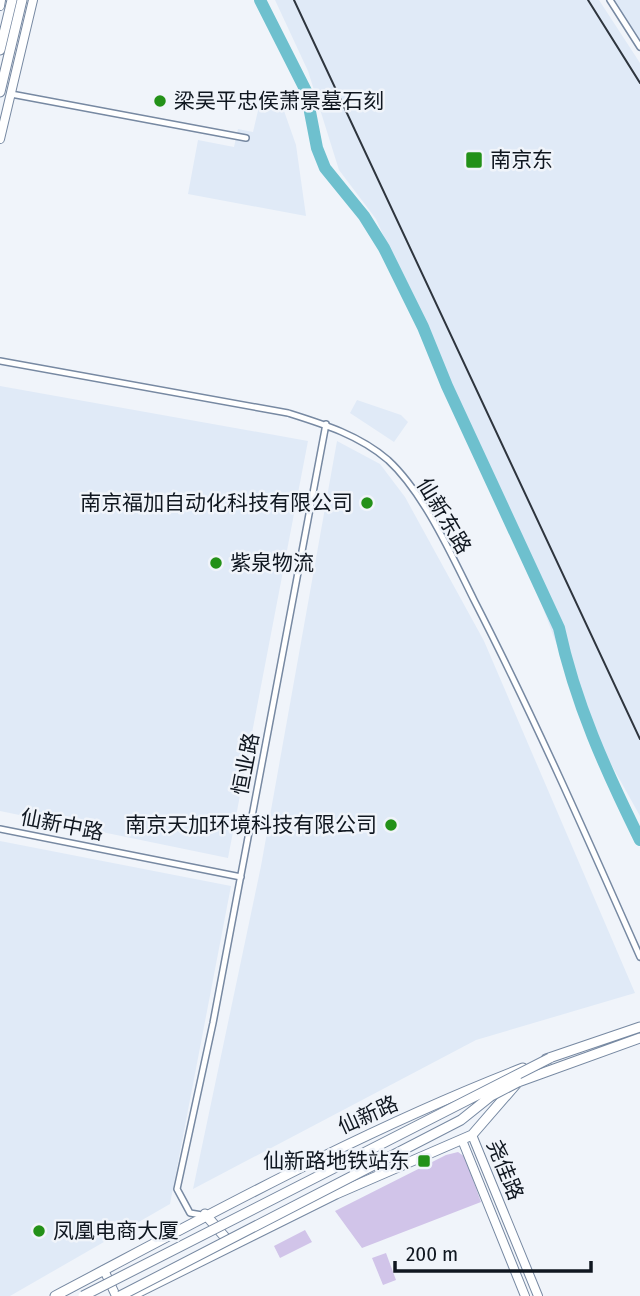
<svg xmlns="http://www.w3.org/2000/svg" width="640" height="1296" font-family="'Fira Sans Condensed','Noto Sans SC',sans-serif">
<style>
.built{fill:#e0eaf7}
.green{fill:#d1c4e9}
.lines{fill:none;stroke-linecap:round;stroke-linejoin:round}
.river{stroke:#6ec0ce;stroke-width:12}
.street-casing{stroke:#7789a2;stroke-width:8}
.secondary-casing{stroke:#7789a2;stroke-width:10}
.primary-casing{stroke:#7789a2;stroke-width:11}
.street{stroke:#fff;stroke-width:5}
.secondary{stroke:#fff;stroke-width:8}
.primary{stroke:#fff;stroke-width:9}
.rail{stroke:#2e353e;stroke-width:2}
.primary-bridge-casing{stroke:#7789a2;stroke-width:11;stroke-linecap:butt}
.primary-bridge{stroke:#fff;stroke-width:9}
.poi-dot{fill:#239118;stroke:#f0f4fa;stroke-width:2.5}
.labels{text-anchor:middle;stroke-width:5;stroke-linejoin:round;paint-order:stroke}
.poi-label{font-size:21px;fill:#101720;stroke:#f0f4fa;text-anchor:start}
.street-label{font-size:21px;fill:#101720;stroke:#f0f4fa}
</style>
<rect width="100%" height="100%" fill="#f0f4fa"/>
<path class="built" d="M275,0h324l41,63v753l-58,-104 -74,-197 -132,-296 -37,-49 -31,-99z
M610,0h30v45z
M260,102l23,6 13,37 10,71 -118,-22 10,-54 36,7 4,-18 15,3z
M0,386l308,55 -80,417 -228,-47z
M357,400l44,15 7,7 -14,20 -44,-29z
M337,441l43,23 25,33 79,144 151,352 -159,47 -283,149 68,-323z
M0,841l231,45 -61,318 -160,92h-10z"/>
<path class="green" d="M458,1152l7,5 16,45 -119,46 -27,-37 111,-56z
M305,1230l7,12 -32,16 -6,-12z
M386,1253l10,27 -13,5 -11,-27z"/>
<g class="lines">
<path class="river" d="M260,0l46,91 11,57 8,20 39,48 20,32 39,79 24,59 112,242c16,75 47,143 81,212"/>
<defs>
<path id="street" d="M610,0l30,47
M11,94l235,44
M0,361l288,52c35,11 71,22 100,47 36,33 64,96 86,140 60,117 113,237 166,357
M0,829l241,48
M202,1215l-12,-2 -13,-24 36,-166 113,-599"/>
<path id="secondary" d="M0,6l1,-6
M0,139l33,-139
M472,1135l66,161
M462,1140l63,156
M104,1270l12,26"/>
<path id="primary" d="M0,50l12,-50
M0,92l22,-92
M546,1059l94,-32
M205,1214l25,29h4
M55,1296c154,-81 305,-165 468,-228
M131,1296l205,-102 136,-59 46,-53 122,-44"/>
</defs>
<use href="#street" class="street-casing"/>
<use href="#secondary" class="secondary-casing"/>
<use href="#primary" class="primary-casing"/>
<use href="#street" class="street"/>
<use href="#secondary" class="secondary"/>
<use href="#primary" class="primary"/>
<path class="rail" d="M294,0l346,739
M588,0l52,83"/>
<defs>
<path id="primary-bridge" d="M83,1296l467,-238
M120,1296l341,-176 30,-24 27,-14"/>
</defs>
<use href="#primary-bridge" class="primary-bridge-casing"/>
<use href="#primary-bridge" class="primary-bridge"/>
</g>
<g class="poi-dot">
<circle cx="160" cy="101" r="7"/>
<rect x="465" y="151" width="18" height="18" rx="3.5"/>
<circle cx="367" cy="503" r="7"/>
<circle cx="216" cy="563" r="7"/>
<circle cx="391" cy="825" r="7"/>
<rect x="417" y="1154" width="14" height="14" rx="3.5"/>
<circle cx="39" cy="1231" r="7"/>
</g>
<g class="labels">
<g class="poi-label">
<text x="174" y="108">梁吴平忠侯萧景墓石刻</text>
<text x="490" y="167">南京东</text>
<text x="353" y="510" text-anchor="end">南京福加自动化科技有限公司</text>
<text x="230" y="570">紫泉物流</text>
<text x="377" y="832" text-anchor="end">南京天加环境科技有限公司</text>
<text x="410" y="1168" text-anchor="end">仙新路地铁站东</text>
<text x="53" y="1238">凤凰电商大厦</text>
</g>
<g class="street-label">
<text transform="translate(444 516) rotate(59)" y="7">仙新东路</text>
<text transform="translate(246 764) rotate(-79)" y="7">恒业路</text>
<text transform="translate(62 825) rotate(11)" y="7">仙新中路</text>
<text transform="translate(368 1115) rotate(-24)" y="7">仙新路</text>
<text transform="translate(505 1170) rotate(68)" y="7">尧佳路</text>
</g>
</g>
<path d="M395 1261v10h196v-10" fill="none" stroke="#101720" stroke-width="3.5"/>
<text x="406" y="1261" font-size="21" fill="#101720" stroke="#f0f4fa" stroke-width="5" paint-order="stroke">200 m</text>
</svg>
